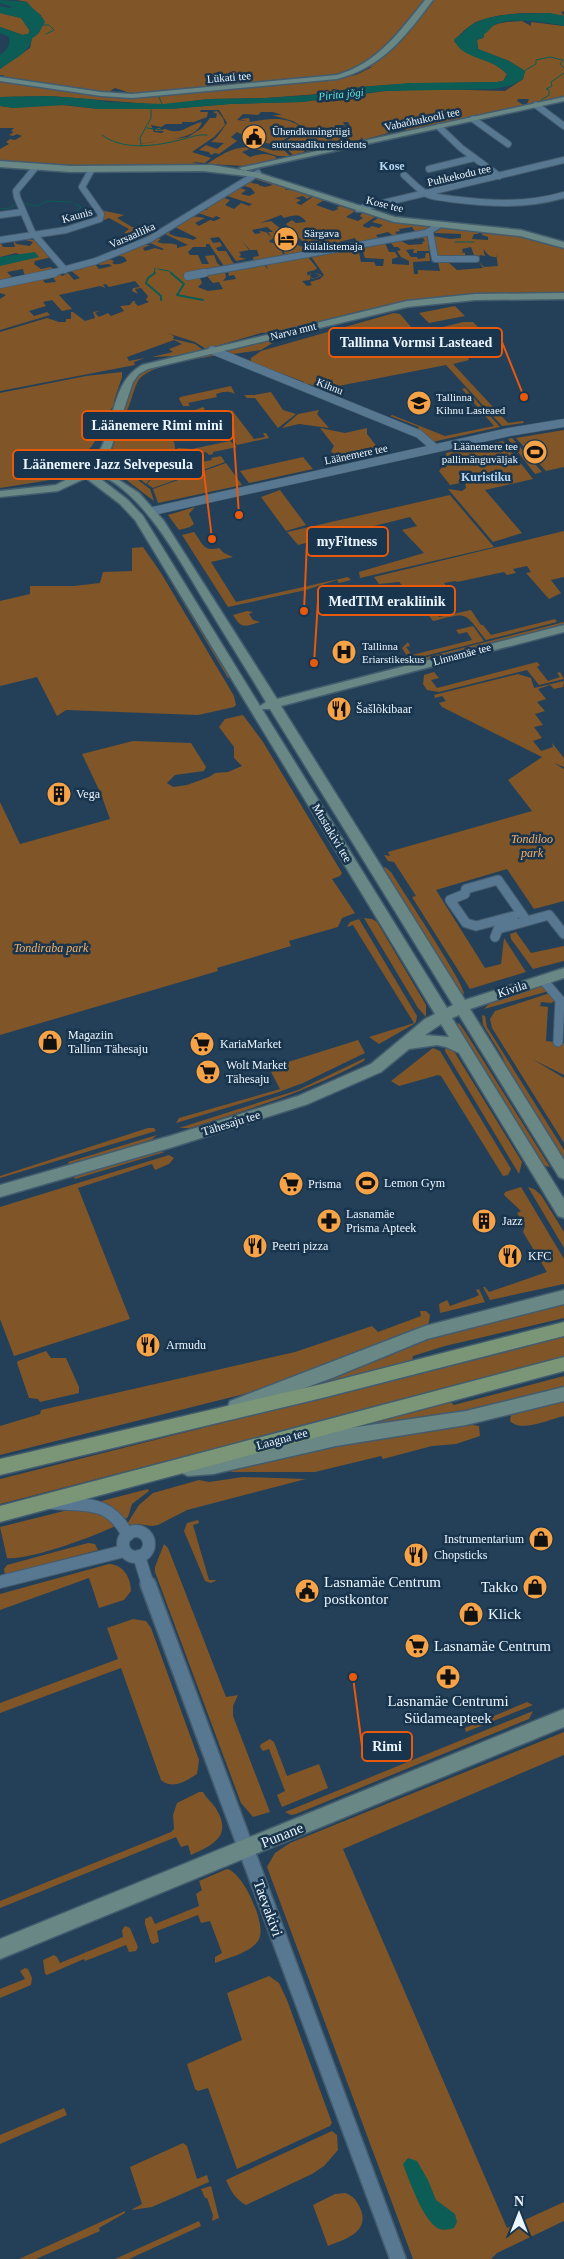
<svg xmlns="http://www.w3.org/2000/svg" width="564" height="2259" font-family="Georgia,serif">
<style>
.green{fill:#805527}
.water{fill:#0b5d56}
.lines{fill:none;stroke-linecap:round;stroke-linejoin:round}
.stream-far1{stroke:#0b5d56;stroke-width:1}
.stream{stroke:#0b5d56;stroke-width:2}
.street-far4-casing{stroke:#435c6e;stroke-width:8}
.street-far3-casing{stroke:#435c6e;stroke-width:9}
.street-far2-casing{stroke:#435c6e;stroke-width:11}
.street-far1-casing{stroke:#435c6e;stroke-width:14}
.street-casing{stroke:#435c6e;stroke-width:18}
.secondary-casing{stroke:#435c6e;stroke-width:3}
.primary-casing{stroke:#435c6e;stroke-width:3}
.street-far4{stroke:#587791;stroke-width:6}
.street-far3{stroke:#587791;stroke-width:8}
.street-far2{stroke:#587791;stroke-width:9}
.street-far1{stroke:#587791;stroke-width:12}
.street{stroke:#587791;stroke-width:15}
.secondary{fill:#698784;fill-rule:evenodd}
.primary{fill:#7a9676;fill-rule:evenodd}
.labels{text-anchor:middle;stroke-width:5;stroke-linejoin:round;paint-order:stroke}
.far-street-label{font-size:11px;fill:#ebf5fe;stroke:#19354d}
.far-water-label{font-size:11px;font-style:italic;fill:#5ee7d8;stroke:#19354d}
.far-poi-label{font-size:11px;fill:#ebf5fe;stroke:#19354d;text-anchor:start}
.far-quarter-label{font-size:12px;font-weight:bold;fill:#b4d6f4;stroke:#19354d}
.poi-label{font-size:12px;fill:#ebf5fe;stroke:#19354d;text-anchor:start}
.street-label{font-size:12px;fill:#ebf5fe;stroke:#19354d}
.park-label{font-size:12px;font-style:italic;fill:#f5af67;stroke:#19354d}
.near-poi-label{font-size:15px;fill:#ebf5fe;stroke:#19354d;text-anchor:start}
.near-street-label{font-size:15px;fill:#ebf5fe;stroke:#19354d}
.leader{fill:none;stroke:#e8590c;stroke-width:2}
.callout-dot{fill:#e8590c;stroke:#19354d;stroke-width:2}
.callout{fill:#19354d;stroke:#e8590c;stroke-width:2}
.callout-label{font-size:14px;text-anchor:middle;font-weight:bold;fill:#ebf5fe}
</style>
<rect width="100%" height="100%" fill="#234058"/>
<path class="green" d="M17,0h547v11l-3,1 3,4c-22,-5 -70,-4 -90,7 -8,5 -14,11 -20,18 14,17 38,17 53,33l-4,7 -6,1 -96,2 -40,3 -42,7 -53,4 -57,1 -46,6 -114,-9 -49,1v-17l72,12 53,6 204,-18 27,-5 16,-8 -8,-1 -29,9 -193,18h-12l-15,-5 -8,5 -105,-16 2,-2h-4v-6l30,-21 2,-10c10,-5 10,-13 9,-23l-9,-5 -5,-8z
M0,13l21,5 9,13 -2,3 -5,1 -23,-8z
M522,21l9,5v-4l33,4v72l-35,8 -2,-2 2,-5h-11l-1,2 8,5 -118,25c-7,-7 -12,-4 -19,-2l4,3 -29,8 -1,-3 -2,3 -12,2 -5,-9h8l1,-3 -4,-8h-5l4,8 -3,-5h-9v4l5,2 -6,1 5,1 1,2 -2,2 7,5 -38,9 -12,-7 10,8 -12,3 -11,-11 14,-10 5,-8 -8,-5 -21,-6h10l-9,-3h-12l-3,3 -15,-1 -6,6 10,1 -7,-2 9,-1 1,4c16,-3 33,-6 48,3l1,3c-13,13 -28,22 -43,10 -4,-3 -13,-2 -19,-6l-6,5 6,4 -18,13 -4,-1 -4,2 -2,-3 -10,-2 7,-5 11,4 7,-6 -13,-1 6,-5 10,-14 -8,-13h-18l-1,2h8l-1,5 -13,5h-12v2h-16l-5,3 -10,-2 3,7 8,1 2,-2h-9v-2l4,-1 3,2 3,-1c17,7 22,-4 37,-7 -5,19 -45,18 -62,22l48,-7 14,-9 8,-10h6l1,-4 -4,-2 4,-1 6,7 2,7 -11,12 -22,15 19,6 -6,5 -13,-1 9,3 -119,2 -82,-6v-12l9,-5 -3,-2 4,-3 5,1 7,-4 -5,-2 -4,2 -4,-1 5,-3 -3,-1 3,-3h-14v-22l14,2 9,-3 -15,1 -3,-2 35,-4 12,1 10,4 37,4h70l61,-5 72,-2 84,-11 47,-2 72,2 18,-12 2,-8 -16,-10 -31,-12 -1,-9 6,-2c4,-16 24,-16 39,-17z
M259,144h5l-3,3 10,3 2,-2 -2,-1 4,-2 6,2 9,9h-12l-26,-8 -10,4 8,5c10,-3 15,-5 27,0l-2,1 2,2 -32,6 -38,-2c13,-9 30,-20 47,-16l-5,-2z
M258,177l29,10 -2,3 6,-1 21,7 -5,3 -4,-3 -8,2 6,2 -5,3 5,2 13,-9 10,4 -8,5 17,6 6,-2 -3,-1 4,-2 15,5 -9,6 12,4 5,-3 -3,-2 2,-3 13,4 -12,8 1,2 5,1 3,-2 7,2 4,-3 -11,-3 6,-4 54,10 -16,5 -4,-6 -13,2 1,2 -5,1 4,4 -4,1 -7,-5 -12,3 2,3 10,-2 2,2 -33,4 -2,-4 -16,4 1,2 -2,2 -26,2 -8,-5 -18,-19 6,-4 4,3 10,-1c-5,-9 -13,-7 -22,-4l-3,-3 -21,8 11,-2 15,12 -6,2 7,1 -15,2 -4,-6h5l-6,-5 -15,3 3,4 6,-1 -2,-2 7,1 7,7 -3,1 -1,2 13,3v7l1,2h2l-2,-3 2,-7h11l17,8 -59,10 -1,-5 6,-1 -2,-6h-7l-9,-10 8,10 -10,2 2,3 -2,2 7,2 -10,2 -17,-24 -9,1 3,5 7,-1 2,4 -6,2 2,3h8l9,15h-11l-15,-22h-3v3h-13l-5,5 2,3h8l4,9h7l-4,-8 9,-1 3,8 6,5 -27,8 4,2 2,5 -4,4 10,4 15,-2 -4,-7 -6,1 -8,-9 20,-2 1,5 -3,4 13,-2 -2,-4 -5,1 -1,-5 36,-6 4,4 -2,-5 42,-7 9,11 -2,2 -8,2 1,4 3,-3 -1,3 3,3 8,-3 -7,-3 8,2 -10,4 -2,-2v3l-8,1 5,5 5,-1 -2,-3 10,-3 4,-4 -14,-20 48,-7 3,14h13l2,4h7l1,-7 -19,-1 -3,-9 1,-3 22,-3 4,9h6l3,5 -6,2v5l17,1v-4l-8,-4 -4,-6 4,-1 -3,-3h-4l-3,-4 8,-3 10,5 14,-1 -1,-2 3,-1 -2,-3 -16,2 20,-5 2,16h-12v2h-4l1,-4 -8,1 5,7h6l1,2 7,-1 1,-5h3l1,8 -17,1 1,12h4v-4l22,1 -2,-9 9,-1 10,9 26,-2 -4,-6 5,5 14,-1 -2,-12v3c-8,0 -8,-3 -13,-8l2,7 -5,-1 -1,2 -1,-2h-4l-3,-8 -9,2 1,3h-3l5,1v3l-29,2 -2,-22 16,3 11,-1v-4l-27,-1 8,-5h5l33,3 -2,3h-4l-2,5 16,1v-3l-6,-2 1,-3 32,3 49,13v45l-95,2 -50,5 -59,11 -83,21 -16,1 -55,16 -11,-7 -28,-9 7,3 -1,3 22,5 8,6 -29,6 -20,1h-2l21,-5 -4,-3 13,-5 -8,-4 -47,17 2,4 16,-3 -11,4 1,3 -135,26v-59l47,-14 12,4h7v-3h5v-7h2l12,9 10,-3 -2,-6 6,-1 -4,2 4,4 9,-4 3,3 13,-5 -4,-5 10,-1 3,-4h3l-2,1 4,4 11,-4 -3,-2 2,-4 -7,-8 -6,1 3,5 -6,-3 1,-3 7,-1 -5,-6 -26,6 -3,-3 -3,1 3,3 -6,-2 -41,9 13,14 -10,2 -10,-11 -9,2 3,4 -17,5 5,5 13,-4 3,3 -50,15v-31l6,-4 -6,-2v-8l49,-8 1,2 -7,1 2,3 11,-1 -5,-8 8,-1 3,3 6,-3 6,7 6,-2 -10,-8 24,-7 5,6 13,-3 -3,-2 -9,1 -3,-2 10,-5 7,3 -2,2c4,3 11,0 15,-2l-3,-4 -7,-2 25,-10h8l-7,3 2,3 10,-3 7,2 2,-1 -14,-6 8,-5 3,1 -4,3c8,3 13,0 20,3v3l11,-3 -23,-11 5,-2 -1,2c9,4 16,3 24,6l4,-2 -22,-11 17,-11 13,2 -10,5 4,3 11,-6 4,1 7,-3 -5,-2 -3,2 -15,-5 5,-3h5l-2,-1 16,-12 8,3 -5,5 9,4 7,-6 8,3 3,-2 -28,-9 13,-8 9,3 -5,4 8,2 6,-3 -4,-5 -10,-3 12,-4 -2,2 8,1 -1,1 7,2 8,-2 -18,-6z
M100,210l24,5 -7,3 15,9 16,2 1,4h7c-13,8 -14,8 -28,4l4,-3 -8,-1 5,-4 -20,-11 -13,5 8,-6z
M27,239l11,2 14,16 -17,4 -1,3 7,5 10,-2 3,3 -29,7 -2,-8 -16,3 5,5 -8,2 16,-2 -20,5v-17l23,-9 -7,-3 -16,4v-16l3,6h12l-2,-7h1l2,4 14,2 3,-4 -8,-2z
M455,306l10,10 -36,7 -10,-10z
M394,313l6,1 11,13h32l20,-5h10l12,12 -3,2 5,-1 13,13 -15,3 -5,-5 1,3 -8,2 -7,-5h-3l6,14 -16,4 55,59 15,-2 1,2 -22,3 -56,-61 -128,25 -6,-1 2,-3 -5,-2 -3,2 -4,-2 2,-2 -50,-19 -4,1 1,-6 10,-7z
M278,337l1,2 -18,11 -35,5 -1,-3z
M207,354l11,1c-18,4 -70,9 -80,26 -6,11 -8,30 -17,38l12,-38 10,-10z
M122,372v5l-8,24 1,4c-12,10 -14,30 -24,42 -8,9 -26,3 -32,15 -1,4 1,8 0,12l-9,6 -50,8v-95l86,-17z
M231,386l4,8c-6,-4 -14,-2 -19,0l1,3 -29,6 2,3h-7l-4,-7 1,-2z
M465,388l35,39 -68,15 -15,-12 2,-3 -29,-11 2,-1 53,21 49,-10 -32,-37z
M271,392l12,18 13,4 -18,14 -23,-30h-8l-3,-3h10z
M203,407l2,2 -4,2 4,5 25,-5 -13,8 2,3 -9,9 -6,-9 -4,1 -10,-11z
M232,410l22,29 11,-2 -2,-4h3l3,5 -32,7 -17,-23z
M319,410l-2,4 12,14 -30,-4 -17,4 16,-14z
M155,418c8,6 21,21 20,31l-29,35 -35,-29 6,-24 16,-8z
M320,428l25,5 22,-5v6l11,14 10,4 -27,6 -2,-2 3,-1 -2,-3 -7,2 3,5 -15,4 -10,-12 3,-5z
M564,430v37l-18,4 -30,-33z
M512,438l30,34 -7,2 -27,-35z
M230,441l7,6 -24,5v2l-4,1 -3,-3 -29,6 6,8 29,-6 -1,-2 10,-2 4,6 -72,26 -6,-4 31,-36 14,1z
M503,441l30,38 -48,11 37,43 -29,9 -45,-53 14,2 4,-3 -1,-6 -15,3 -11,-14 8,-10 -1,-8z
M303,457l10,12 -64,14 -9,-12z
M110,459l40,30 4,12 -38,-29 -6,-8z
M226,463l16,22 -84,18 -5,-14z
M280,490l26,35 -20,6 -25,-34z
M450,495l44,52 -134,31 -1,-6 65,-19 -22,-23 15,-4 -7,-9 -112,28 -11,-13z
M195,507l-6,7 5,10 -4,3 -11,3 -11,-15z
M564,531v46l-13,3 10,13 -12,6 -23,-26 5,-1 -4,-6 -14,3 3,4 -9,2 -3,-3 -47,10 -1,-1 -12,2 6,9 -35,9 2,3c-13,3 -22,-3 -26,-15l11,-4 -3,-3 -20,2 -5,-7z
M194,532c9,12 9,20 25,16l5,5 9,4 -22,5 25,40 112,-25 3,3 -12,3 -2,-3 -31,10 -78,17 -46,-72z
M143,547l18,26 73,123 2,9 -2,2 -36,8 -132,-5 -9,6 -20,-39 -37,9v-85l30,-7v-8h44l26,-3 3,-11 29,-1v-23z
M172,580l58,95v3h-2l-57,-96z
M438,605l2,2 -8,2 7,8 32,-7 10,15h2l8,10 64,-16 2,3 -71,18c-23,-29 -17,-28 -53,-19l-10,-13z
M247,611l6,1 -4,2 4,6 7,2c-15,4 -18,8 -27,-7z
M564,622v4l-149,36h-7z
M473,626l11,15 -72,18h-3l-7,-11 6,-6 2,4 -4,1 6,8 60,-15 -5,-8 -8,2 -3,-4z
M537,662l3,3 -3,2 11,14 12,-4 -3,-4 3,-1 4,7 -25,6 -12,-15 -88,22 -12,-2 -4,-6 1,-9 10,-3 5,6 -8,2 6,8z
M518,674l13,4 3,10 30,-7 -1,6 -9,2 -4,-4 -12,4 8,10 -9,3 8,9 -10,3 8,11 -9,2 8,11 -9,3 8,10 12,-4 -1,-4 12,15v9l-10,-4 10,6v132l-30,8 -27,-40 -71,21 49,78 16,-4 3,-26 22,34 -56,17 -58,-92 4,-1 -22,-34 -6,-1 -4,-6 6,1 -2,-4 144,-41 -24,-31 34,-23 -100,-50 -3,-4 7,-2 -4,-5 -7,2 -1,-3z
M243,715l20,27 79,131 -2,3 -8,3 23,34 -13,5 -4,9 -49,14 2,5 -74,22 1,3 -218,64v-233l20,42 90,-25 -9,-25 -19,-40 51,-13 58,2 15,24 -2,4 -29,4 -8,8 6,4 14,-2 22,-8 6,-4 13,-1 14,-6 -8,-8v-11l-15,-20 6,-8z
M385,867l6,5c9,15 75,114 73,122l-9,-5 -74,-120z
M364,918l8,1 5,3 49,83v12l-8,-9z
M359,919l58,97 -1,6 -2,2 -35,20 -10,-7 45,-14 -61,-98 -6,2 3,-5z
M516,932l15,21 33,-7v15l-31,8 -22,-30 -1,-5z
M540,985l6,1 3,5 -65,18 8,-8z
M550,993l5,8 -4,2 -10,-1 -1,4 8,1 -2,34 18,2v32l-32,-16 32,19v65l-72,-115 -2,-9 5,-8z
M482,1015l3,1 2,11 77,123v13l-52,-84 -10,-23 -19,-31z
M459,1023l7,10 84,134 -8,-2 -86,-140z
M358,1040l7,13 -62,30 -27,10 -100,30 3,-5 101,-29 -11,-21z
M446,1043l6,5 70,114 -3,12 -74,-123z
M433,1048l7,3 71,118 -3,6 -5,1 -62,-100 -3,-1 -39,11 -8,-5z
M365,1058l-1,3c-55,30 -114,48 -174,67h-11l119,-38z
M148,1128h6l2,3 -156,47v-2z
M157,1135l-6,5 -76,23 -6,1 -1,-2z
M156,1151l9,1 -90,27 -1,-2z
M169,1155l5,3 -5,6 -14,6 -3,-6 -74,24 52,131 -116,37 -14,-37v-112z
M521,1187l43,72v25l-74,16 -7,-13h2l4,5 58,-20 -24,-40 2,-6 -8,-13 4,-2 -17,-16 1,-3z
M528,1187l6,2 7,6 23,37v16z
M479,1289l6,13 -45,11 -1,-9 8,-4 3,6 25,-9 4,-2 -3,-5z
M564,1302v16l-119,28 -32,10 -1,5 -96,23 87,-38 33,-11z
M420,1311h6l4,4 -1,7 -3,5 -142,57 -284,71v-29l40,-12 1,-4 254,-58 77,-26 6,6 43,-16z
M564,1337v21l-564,146v-25z
M46,1351l5,7h15l13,29v6l-39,9 -2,-3 -9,-1 -12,-35 1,-2z
M564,1376v13l-106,24 -127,20 118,-32 5,4z
M564,1400v16c-14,3 -43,17 -54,5l1,-6 4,-4z
M466,1424l13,2 1,10 -24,8 -24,2 -49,13 -2,-3 -66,16h-83l-2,-2 53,-16z
M243,1477l63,2 -119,31 -29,15 -6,1 -15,-2 -10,3v-3l12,-19 14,-12 46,-13 10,2z
M148,1489l1,2 -17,13 -4,13 -4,3 -11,-11 -19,-6z
M75,1510c16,0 30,3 40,16 -19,10 -88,35 -108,32l-7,-31 64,-16z
M198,1520l1,3 -6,2 16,55h8l-6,3 -6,-2 -21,-50 3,-8z
M88,1543l7,1 3,6 -93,25 -1,-6 3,-4z
M164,1544l4,4 58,149 12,-2 -5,11v10l37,96 -17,5 -12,-14 -86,-231v-5z
M109,1564c14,0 22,14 22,27l-7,9 -25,8 -10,-30 -89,32v-16z
M133,1619l13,2 5,7 48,132 -2,14c-11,7 -24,16 -36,6l-40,-112 -121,45v-10l118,-44 -11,-31z
M527,1702l6,3 -67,27 -1,-4z
M533,1711l-4,8 -10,4 -223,91 -5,1 -6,-3z
M564,1732v23l-221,94 164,379 57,-26v19l-67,32 -6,6h-78l-146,-392 8,-14 15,-10z
M270,1739l4,3 13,34 32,-12 9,24 -46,19 -5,-12 8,-4 -16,-42 -6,2 -3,-4 1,-3z
M199,1792h4c3,6 8,9 12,15 18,28 0,37 -24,48l-3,-10 -7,2 -5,-10 -176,71v-7l171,-69 3,-3 -1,-14 4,-12z
M227,1869c16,3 40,56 32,70 -6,13 -32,19 -44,24v-6l7,-4 -12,-32 -9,2 -3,-8 -41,16 2,11 -6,2 -2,-1 -6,-19v-5l6,-3 4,8 44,-18 -3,-12 6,-4 -3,-9z
M125,1926l5,2 8,19 -2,4 -7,1 -3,-7 -41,16 -1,-2 -37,16 -2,-1 -2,-14 11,-5 3,2 3,6 63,-26 -1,-7z
M25,1968l3,1 4,9 -1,7 -31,13v-9l25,-10 -5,-8z
M269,1976l10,7 8,17 45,123 -2,3 -93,43 -29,-81 -10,3 -3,-2 -8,-25 55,-24 -15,-47z
M64,2108l3,7 -67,29v-9z
M332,2131l5,4 1,15 -14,16 -12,8 -66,31c-11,-6 -15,-14 -20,-25z
M183,2143l4,3 10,33 10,-4 2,7 -57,25 -21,3 11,-6 -12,-37z
M211,2186l8,32 -7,3 1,-6 -6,-17h-2l-4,-9z
M345,2193c9,3 12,8 16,17 8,23 -16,29 -33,36l-15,-41 22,-11z
M125,2211v2l-26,15 1,3 -64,28h-17z
M199,2221l2,5 -72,33h-14z"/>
<path class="water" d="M0,0l27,2c6,8 14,11 18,20l-7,12 -6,4c-3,16 -19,21 -32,31v-14c9,-7 10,-10 9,-18l-9,-4v-6l22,8 6,-1 2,-3 -9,-13 -21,-5v-7l9,2 4,-1 -13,-4z
M550,13l14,3v10c-17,-4 -52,-9 -68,-2 -6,3 -7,8 -12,10v3l-7,3 1,9 31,12 16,10 -2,8 -11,6 -18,4 -111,2 -81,11 -72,2 -61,5h-70l-33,-4 -52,3 -14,-2v-9l49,-1 41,3 19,3 54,2 46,-5 57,-1 46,-3 49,-8 48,-4 88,-1 6,-1 4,-6c-11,-18 -46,-14 -53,-36 8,-4 13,-12 21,-16 22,-11 51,-9 75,-10z
M35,252l4,5 -39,9v-9z
M408,2158l9,3 11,19 8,20 19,14 2,8 -3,6c-6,2 -13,3 -18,-1 -14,-10 -27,-47 -33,-63z"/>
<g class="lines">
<path class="stream-far1" d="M42,25h7l5,5 -8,4
M524,71l12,-7v-4l14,-3 13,3 -3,4 4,4
M159,97l3,7
M541,100l8,-5v-5l-3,-1 6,-3 -1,-4 13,-9
M148,124l3,-6v-9
M147,128l14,2
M102,135c21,16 54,11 78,5 9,-2 17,-6 27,-5
M141,145l-1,-7 7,-13
M22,203l16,3 8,-5 26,1
M75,204l6,3 -4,4 4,7 6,3
M0,209l10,-1 6,-4
M455,242h19
M158,269l11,2 4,3
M154,274l1,-6"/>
<path class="stream" d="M155,273l-7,5 -2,5 15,13v4
M171,273l13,11 -7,11 26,5"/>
<defs>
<path id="street-far4" d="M536,105l28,21
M473,119l35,25
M439,127l22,21 38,28
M36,167l-20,24 1,6 15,35 33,38
M429,169l45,-11
M404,175c7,6 13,13 21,18 7,5 18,4 26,6 40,5 75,7 113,-4
M358,209l206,-49
M0,215l22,-3
M430,232l5,27h41
M0,240l66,-10 34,-11 1,-5 -19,-27 10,-18
M48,274l48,-13 54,-22 108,-66
M197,274l229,-41 13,-8"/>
<path id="street-far3" d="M188,276l16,-3
M0,284l54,-11
M212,350l207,84 16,14
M153,511l356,-79 55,-9"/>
<path id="street-far2" d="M514,916l-38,10 -10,-3 -16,-23 15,-6 1,-5 32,-9 28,40
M495,937l3,-8 51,-14 15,19
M543,980l17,20 -2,42"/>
<path id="street-far1" d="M51,1503c36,3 57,-4 77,32
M123 1544a13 13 0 1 1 26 0a13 13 0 1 1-26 0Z
M139,1556l9,29
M0,1582l124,-31"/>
<path id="street" d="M148,1584l250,675"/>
<path id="secondary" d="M425,0h8c-28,37 -50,67 -96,79l-205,19 -31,-2 -101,-15v-4l101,15 31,2 205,-19c41,-12 62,-43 88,-75z
M564,97v4l-321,70 -4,-3z
M0,161l71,5 141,-1 47,8 136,44 126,13 43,12v6l-44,-12 -126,-14 -139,-45 -52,-6 -132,1 -71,-5z
M564,293v6l-89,1 -68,7 -259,62 -9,5 -6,8 -24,72 -10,13 40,26 25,28 113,178 287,-74v7l-283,74 184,294 99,-32v10l-94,31 94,151v19l-5,-2 -100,-162 -7,3 112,181v19l-6,-2 -99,-163 -13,-6 -9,-2 -28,4 -28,23 -73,32 -135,43 -173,50v-12l173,-50 125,-39 73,-32 54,-45 10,-5 -300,-494 -15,-16 -34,-26 -28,13 -58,6v-6l56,-6 23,-12 -2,-3 1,-2h8c2,-4 9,-8 12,-14 17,-28 12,-71 44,-89l265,-64 68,-7zM93,473c48,12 90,94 115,134 19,32 39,63 58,95l-6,4 -117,-190 -15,-16zM262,709h8l183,296 -6,3zM441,1024l8,13 -24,-2z
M564,1290v14l-137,35 -95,39 -96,35 -6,-2 -2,-5 2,-5 195,-75z
M564,1387v14l-98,24 -130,21 -123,28 -25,2 -6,-3 -3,-5 3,-5 31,-5 123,-28 130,-19z
M564,1709v18l-564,232v-20z"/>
<path id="primary" d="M564,1322v14l-242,62 -322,77v-16l322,-75z
M564,1357v14l-564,151v-16z"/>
</defs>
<use href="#street-far4" class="street-far4-casing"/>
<use href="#street-far3" class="street-far3-casing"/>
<use href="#street-far2" class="street-far2-casing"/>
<use href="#street-far1" class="street-far1-casing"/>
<use href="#street" class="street-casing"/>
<use href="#secondary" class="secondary-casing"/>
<use href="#primary" class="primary-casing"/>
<use href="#street-far4" class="street-far4"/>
<use href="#street-far3" class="street-far3"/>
<use href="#street-far2" class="street-far2"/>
<use href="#street-far1" class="street-far1"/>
<use href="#street" class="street"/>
<use href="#secondary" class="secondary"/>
<use href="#primary" class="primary"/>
</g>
<defs>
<symbol id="civic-disc" viewBox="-11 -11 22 22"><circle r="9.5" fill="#f6a246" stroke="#19354d"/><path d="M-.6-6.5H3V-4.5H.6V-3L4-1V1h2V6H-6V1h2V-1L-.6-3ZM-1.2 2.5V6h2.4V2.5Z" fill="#111"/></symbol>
<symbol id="hotel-disc" viewBox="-11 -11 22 22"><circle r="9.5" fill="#f6a246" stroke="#19354d"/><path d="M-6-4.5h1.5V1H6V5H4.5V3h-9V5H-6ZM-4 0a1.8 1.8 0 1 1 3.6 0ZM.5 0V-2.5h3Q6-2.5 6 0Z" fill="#111"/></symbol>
<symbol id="school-disc" viewBox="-11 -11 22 22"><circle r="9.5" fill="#f6a246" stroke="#19354d"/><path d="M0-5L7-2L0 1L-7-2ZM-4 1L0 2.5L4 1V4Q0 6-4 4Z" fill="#111"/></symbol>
<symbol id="stadium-disc" viewBox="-11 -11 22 22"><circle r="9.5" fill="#f6a246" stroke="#19354d"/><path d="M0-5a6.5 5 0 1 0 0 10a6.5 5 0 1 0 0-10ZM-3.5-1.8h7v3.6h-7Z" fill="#111"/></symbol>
<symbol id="hospital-disc" viewBox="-11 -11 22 22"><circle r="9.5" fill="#f6a246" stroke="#19354d"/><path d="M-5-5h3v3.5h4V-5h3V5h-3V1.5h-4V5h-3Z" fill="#111"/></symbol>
<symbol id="restaurant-disc" viewBox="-11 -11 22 22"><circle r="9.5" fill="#f6a246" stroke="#19354d"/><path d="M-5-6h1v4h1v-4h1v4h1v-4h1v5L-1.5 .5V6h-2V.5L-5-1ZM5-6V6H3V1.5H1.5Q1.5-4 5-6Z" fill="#111"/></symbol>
<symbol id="building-disc" viewBox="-11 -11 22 22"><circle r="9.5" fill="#f6a246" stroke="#19354d"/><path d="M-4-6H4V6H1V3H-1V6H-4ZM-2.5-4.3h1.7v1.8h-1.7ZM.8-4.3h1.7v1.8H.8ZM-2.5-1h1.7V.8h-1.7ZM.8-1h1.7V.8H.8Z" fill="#111"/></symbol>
<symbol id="shop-disc" viewBox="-11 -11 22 22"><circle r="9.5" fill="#f6a246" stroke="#19354d"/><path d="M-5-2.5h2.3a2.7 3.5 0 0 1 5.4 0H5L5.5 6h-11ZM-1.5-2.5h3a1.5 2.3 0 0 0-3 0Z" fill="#111"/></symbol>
<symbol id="supermarket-disc" viewBox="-11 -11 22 22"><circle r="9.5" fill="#f6a246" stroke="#19354d"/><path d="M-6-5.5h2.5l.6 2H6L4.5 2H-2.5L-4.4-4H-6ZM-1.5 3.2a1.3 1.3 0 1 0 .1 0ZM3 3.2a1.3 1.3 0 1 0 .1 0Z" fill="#111"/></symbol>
<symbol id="pharmacy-disc" viewBox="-11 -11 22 22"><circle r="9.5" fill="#f6a246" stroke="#19354d"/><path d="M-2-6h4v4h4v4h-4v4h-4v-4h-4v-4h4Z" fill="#111"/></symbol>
</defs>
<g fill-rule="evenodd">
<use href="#civic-disc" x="240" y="123" width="28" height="28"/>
<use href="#hotel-disc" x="272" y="225" width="28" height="28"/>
<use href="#school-disc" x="405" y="389" width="28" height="28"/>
<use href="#stadium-disc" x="521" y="438" width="28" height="28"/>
<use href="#hospital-disc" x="330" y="638" width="28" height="28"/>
<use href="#restaurant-disc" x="325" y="695" width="28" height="28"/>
<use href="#building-disc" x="45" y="780" width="28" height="28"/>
<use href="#shop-disc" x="36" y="1028" width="28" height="28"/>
<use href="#supermarket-disc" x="188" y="1030" width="28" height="28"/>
<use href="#supermarket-disc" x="194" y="1058" width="28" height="28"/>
<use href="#stadium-disc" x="353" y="1169" width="28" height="28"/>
<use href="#supermarket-disc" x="277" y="1170" width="28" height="28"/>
<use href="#pharmacy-disc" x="315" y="1207" width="28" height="28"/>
<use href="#building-disc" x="470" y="1207" width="28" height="28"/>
<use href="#restaurant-disc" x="241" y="1232" width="28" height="28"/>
<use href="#restaurant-disc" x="496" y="1242" width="28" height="28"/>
<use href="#restaurant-disc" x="134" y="1331" width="28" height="28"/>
<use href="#shop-disc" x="527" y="1525" width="28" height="28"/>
<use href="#restaurant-disc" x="402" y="1541" width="28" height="28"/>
<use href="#shop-disc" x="521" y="1573" width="28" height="28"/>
<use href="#civic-disc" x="293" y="1577" width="28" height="28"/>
<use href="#shop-disc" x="457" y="1600" width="28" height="28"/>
<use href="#supermarket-disc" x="403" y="1632" width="28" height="28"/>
<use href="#pharmacy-disc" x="434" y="1663" width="28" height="28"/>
</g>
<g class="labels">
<g class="far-street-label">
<text transform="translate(229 77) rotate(-5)" y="4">Lükati tee</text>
<text transform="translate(422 119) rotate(-12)" y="4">Vabaõhukooli tee</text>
<text transform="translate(459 175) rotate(-13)" y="4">Puhkekodu tee</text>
<text transform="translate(385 204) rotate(14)" y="4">Kose tee</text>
<text transform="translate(77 215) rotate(-15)" y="4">Kaunis</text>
<text transform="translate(132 235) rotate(-24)" y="4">Varsaallika</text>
<text transform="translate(293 331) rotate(-14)" y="4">Narva mnt</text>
<text transform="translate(330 386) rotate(21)" y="4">Kihnu</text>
<text transform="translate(356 454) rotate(-12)" y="4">Läänemere tee</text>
<text transform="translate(462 654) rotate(-15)" y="4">Linnamäe tee</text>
</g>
<g class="far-water-label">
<text transform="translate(341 94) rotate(-6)" y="4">Pirita jõgi</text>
</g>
<g class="far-poi-label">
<text x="272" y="135">Ühendkuningriigi<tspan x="272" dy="13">suursaadiku residents</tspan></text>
<text x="304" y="237">Särgava<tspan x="304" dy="13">külalistemaja</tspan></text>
<text x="436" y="401">Tallinna<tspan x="436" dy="13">Kihnu Lasteaed</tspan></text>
<text x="518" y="450" text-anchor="end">Läänemere tee<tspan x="518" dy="13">pallimänguväljak</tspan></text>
<text x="362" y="650">Tallinna<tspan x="362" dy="13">Eriarstikeskus</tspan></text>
</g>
<g class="far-quarter-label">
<text x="392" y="170">Kose</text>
<text x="486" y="481">Kuristiku</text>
</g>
<g class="poi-label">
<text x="356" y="713">Šašlõkibaar</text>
<text x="76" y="798">Vega</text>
<text x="68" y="1039">Magaziin<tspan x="68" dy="14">Tallinn Tähesaju</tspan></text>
<text x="220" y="1048">KariaMarket</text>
<text x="226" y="1069">Wolt Market<tspan x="226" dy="14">Tähesaju</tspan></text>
<text x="384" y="1187">Lemon Gym</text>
<text x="308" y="1188">Prisma</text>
<text x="346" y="1218">Lasnamäe<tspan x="346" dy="14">Prisma Apteek</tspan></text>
<text x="502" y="1225">Jazz</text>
<text x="272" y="1250">Peetri pizza</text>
<text x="528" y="1260">KFC</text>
<text x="166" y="1349">Armudu</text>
<text x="524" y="1543" text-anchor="end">Instrumentarium</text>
<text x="434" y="1559">Chopsticks</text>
</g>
<g class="street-label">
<text transform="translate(332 833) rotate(59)" y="4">Mustakivi tee</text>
<text transform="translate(512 989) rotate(-18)" y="4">Kivila</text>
<text transform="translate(231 1123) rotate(-17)" y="4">Tähesaju tee</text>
<text transform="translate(282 1439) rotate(-15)" y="4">Laagna tee</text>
</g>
<g class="park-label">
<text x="532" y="843">Tondiloo<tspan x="532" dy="14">park</tspan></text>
<text x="51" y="952">Tondiraba park</text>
</g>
<g class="near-poi-label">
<text x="324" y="1587">Lasnamäe Centrum<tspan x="324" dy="17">postkontor</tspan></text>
<text x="518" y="1592" text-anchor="end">Takko</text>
<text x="488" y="1619">Klick</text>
<text x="434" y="1651">Lasnamäe Centrum</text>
<text x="448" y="1706" text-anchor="middle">Lasnamäe Centrumi<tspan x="448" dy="17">Südameapteek</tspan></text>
</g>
<g class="near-street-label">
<text transform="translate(282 1835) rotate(-22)" y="5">Punane</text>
<text transform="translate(268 1908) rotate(70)" y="5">Taevakivi</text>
</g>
</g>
<path class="leader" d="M524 397L502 342M239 515L233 426M212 539L203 465M304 611L307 541M314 663L318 601M353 1677L362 1746"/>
<g class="callout-dot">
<circle cx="524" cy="397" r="5"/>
<circle cx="239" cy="515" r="5"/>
<circle cx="212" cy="539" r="5"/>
<circle cx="304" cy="611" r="5"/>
<circle cx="314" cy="663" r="5"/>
<circle cx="353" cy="1677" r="5"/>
</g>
<g class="callout">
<rect x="329" y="328" width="173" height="29" rx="5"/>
<rect x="82" y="411" width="151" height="29" rx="5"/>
<rect x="13" y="450" width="190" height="29" rx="5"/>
<rect x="307" y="527" width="81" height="29" rx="5"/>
<rect x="318" y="586" width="137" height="29" rx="5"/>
<rect x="362" y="1732" width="50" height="29" rx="5"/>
</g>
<g class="callout-label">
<text x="416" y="347">Tallinna Vormsi Lasteaed</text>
<text x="157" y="430">Läänemere Rimi mini</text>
<text x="108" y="469">Läänemere Jazz Selvepesula</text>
<text x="347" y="546">myFitness</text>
<text x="387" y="606">MedTIM erakliinik</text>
<text x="387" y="1751">Rimi</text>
</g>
<g transform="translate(519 2214)" stroke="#19354d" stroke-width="4" paint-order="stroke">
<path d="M0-4L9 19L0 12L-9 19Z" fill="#ebf5fe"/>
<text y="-8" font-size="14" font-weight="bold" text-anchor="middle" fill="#ebf5fe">N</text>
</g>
</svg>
